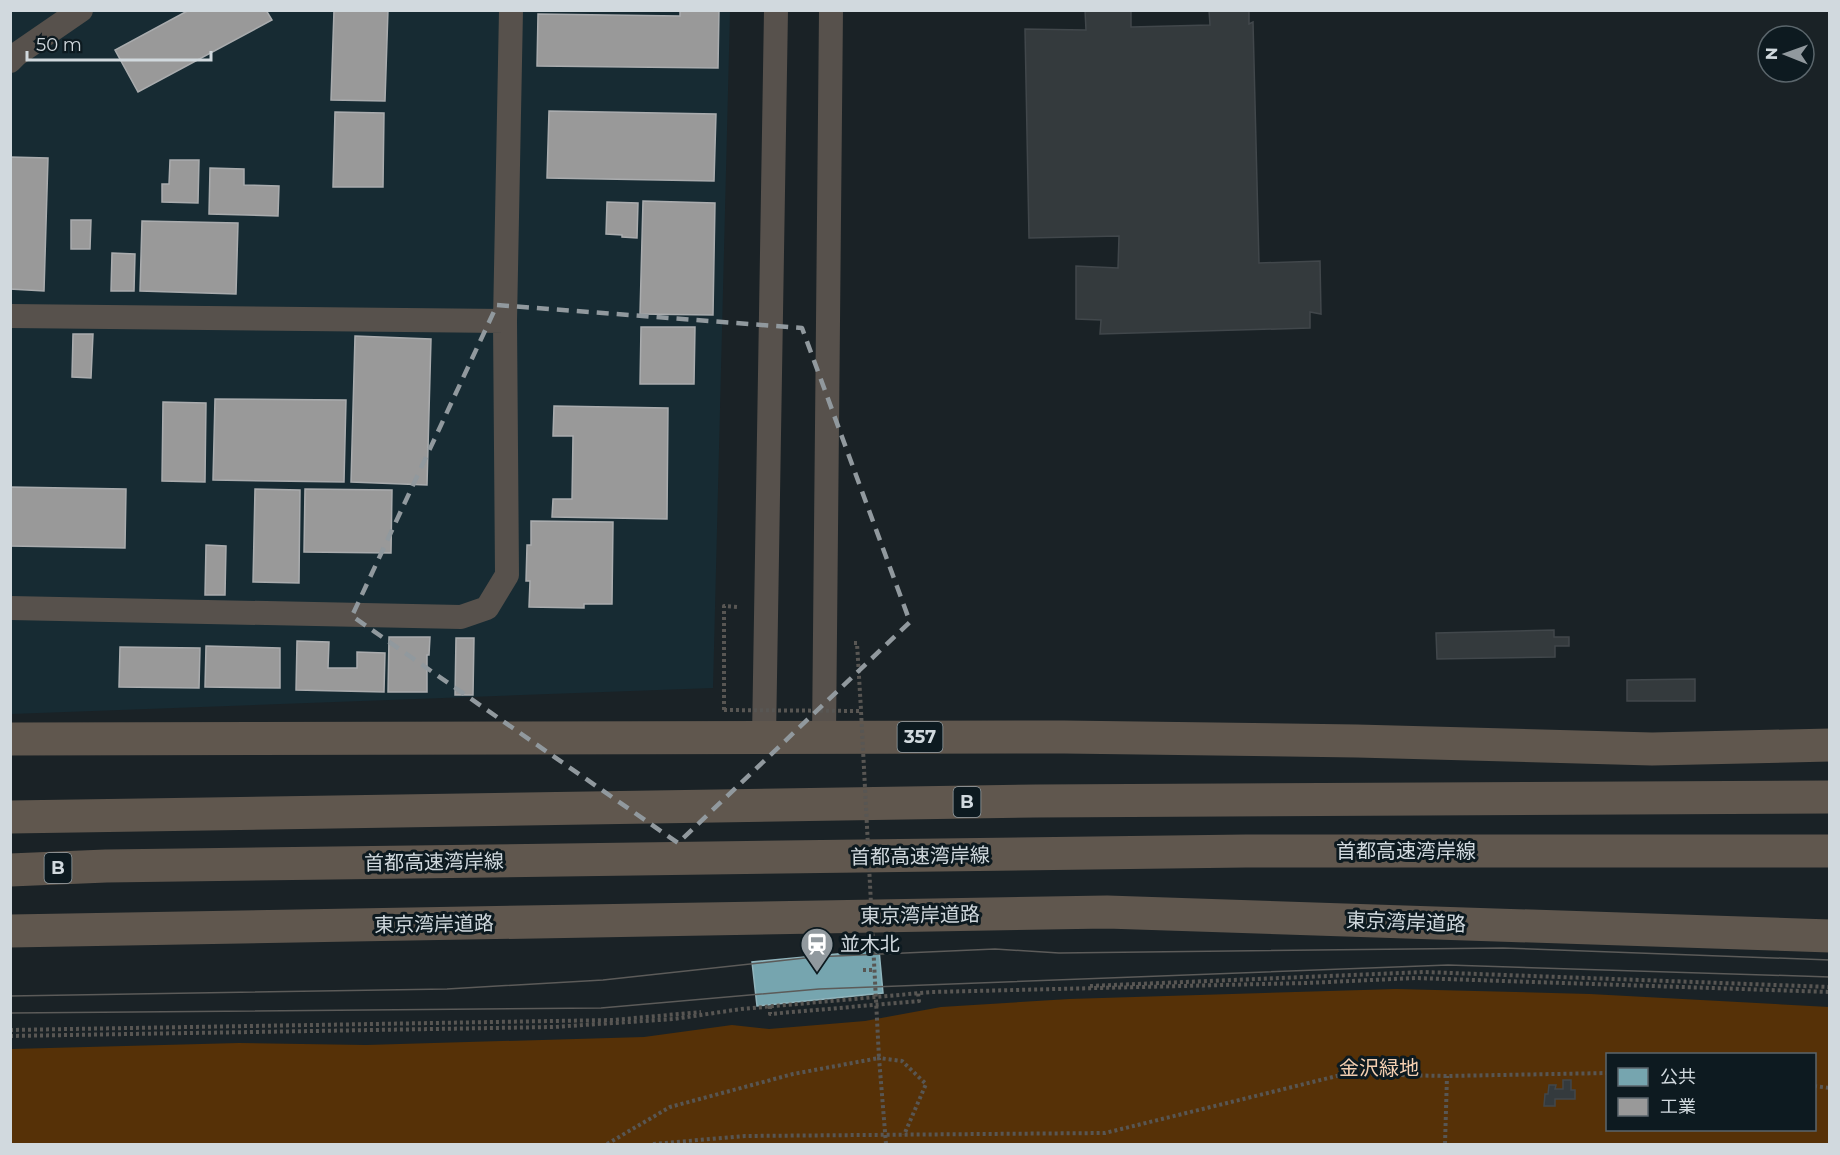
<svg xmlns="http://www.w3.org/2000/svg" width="1840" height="1155" font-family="Montserrat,'Noto Sans JP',sans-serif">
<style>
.built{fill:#172b33}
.green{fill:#563107;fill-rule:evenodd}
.public{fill:#76a5af;stroke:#91b5bd;stroke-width:1.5}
.industry{fill:#999;stroke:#aaacae;stroke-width:1.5}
.building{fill:#343a3d;stroke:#41474b;stroke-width:1.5}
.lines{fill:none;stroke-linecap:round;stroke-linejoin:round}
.path{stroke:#585653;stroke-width:4;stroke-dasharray:3 3;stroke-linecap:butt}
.minor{stroke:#57514c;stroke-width:24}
.highway{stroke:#60574e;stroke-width:33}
.tram{stroke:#5c5b59;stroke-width:1.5}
.path-bridge{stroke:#585653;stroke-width:4;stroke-dasharray:3 3;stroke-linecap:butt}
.marked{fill:none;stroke:#91999e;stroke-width:4.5;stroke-dasharray:12 8;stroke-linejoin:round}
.labels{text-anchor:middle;stroke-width:6;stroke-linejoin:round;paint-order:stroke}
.shield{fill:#0d1a20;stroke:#96a0a5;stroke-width:1.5}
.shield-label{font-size:18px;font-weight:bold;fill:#d1d9de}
.street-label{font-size:20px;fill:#d1d9de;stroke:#0d1a20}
.poi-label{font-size:20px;fill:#d1d9de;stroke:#0d1a20;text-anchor:start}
.park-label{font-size:20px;fill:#f4cfb1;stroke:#0d1a20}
</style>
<rect width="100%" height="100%" fill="#1a2226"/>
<path class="built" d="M10,11h720l-17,677 -702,26z"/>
<path class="green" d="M1396,989l194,5 239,13v137h-1818v-95l228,-6 127,2 278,-8 88,-12 37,4 96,-8 76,-14 128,-8zM1608,1054h206v76h-206z"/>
<path class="public" d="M879,950l4,43 -126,13 -5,-44z"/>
<path class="industry" d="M189,10h77l6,10 -134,72 -23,-42z
M334,10h54l-3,91 -54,-1z
M680,10h39l-1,58 -181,-2 1,-52 142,2z
M549,111l167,3 -2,67 -167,-3z
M335,112l49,1 -1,74h-50z
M10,157l38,1 -4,133 -34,-2z
M170,160h29l-1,43 -36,-1v-18h7z
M210,168l34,1v16l35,1 -1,30 -69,-2z
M643,201l72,2 -2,112 -73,-1z
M607,202l31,1 -1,35 -15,-1v-2l-16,-1z
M71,220h20l-1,29h-19z
M142,221l96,2 -2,71 -96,-3z
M112,253l23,1 -1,37h-23z
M641,327h54l-1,57h-54z
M73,334h20l-2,44 -19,-1z
M355,336l76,3 -4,146 -76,-3z
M215,399l131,1 -2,82 -131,-2z
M163,402l43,1 -1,79 -43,-1z
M554,406l114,2 -1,111 -115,-2 1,-18h19l1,-63h-20z
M10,487l116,2 -1,59 -115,-2z
M255,489l45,1 -1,93 -46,-1z
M305,489l87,1 -1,63 -87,-1z
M531,521l82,1 -1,82h-28v4l-55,-1 1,-26h-4l1,-36h4z
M206,545l20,1 -1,49h-20z
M389,637h41l-1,18h-2v37h-39z
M456,638h18l-1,57h-18z
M297,641l32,1 -1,26h29v-16l28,1 -1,39 -88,-2z
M206,646l74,2v40l-75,-1z
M120,647l80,1 -1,40 -80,-1z"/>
<path class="building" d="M1085,10h46v17l79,-2 -1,-15h40v14l4,-2 6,241 61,-2 1,53 -11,-2v16l-210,6 1,-14 -25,-1v-53l42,2 1,-32 -90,2 -4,-209 61,1z
M1554,630v7h15v9h-14v11l-118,2 -1,-26z
M1695,679v22h-68v-21z
M1563,1080h8v10h4v9h-20v7h-11l1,-12h3l1,-9h7l-1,4h8z"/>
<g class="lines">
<path class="path" d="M854,643h3l4,67
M724,710v-104l13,1
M863,970h11
M1090,986l334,-14 406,15
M770,1006v8l149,-13 -1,-8
M10,1030l603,-10 88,-8
M10,1036l544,-9 120,-8 67,-10 191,-17 375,-9 108,-5 415,14
M1814,1086l16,2
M607,1144l63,-37 123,-33 86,-16
M653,1144l92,-8 360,-3 240,-59 102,2 161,-3
M886,1144l-7,-86 23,3 24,23 -22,51
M1445,1144l2,-68"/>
<path class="minor" d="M10,61l7,-7 64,-44
M10,316l495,5
M10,608l451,9 26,-9 20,-33 -2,-254 6,-311
M764,738l12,-728
M824,738l7,-728"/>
<path class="highway" d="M10,739l1054,-2 293,4 295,8 178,-4
M10,817l1026,-16 794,-4
M10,870l96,-4 1140,-15h584
M10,931l1097,-19 723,24"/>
<path class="tram" d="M10,996l437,-7 156,-9 211,-23 181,-8 64,4 444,-5 327,12
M10,1013l591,-5 218,-19 629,-24 382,12"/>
<path class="path-bridge" d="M724,710l137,1 18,347"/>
</g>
<path class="marked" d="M497,305l305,23 108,294 -232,221 -326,-227z"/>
<defs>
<symbol id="station-pin" viewBox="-11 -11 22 30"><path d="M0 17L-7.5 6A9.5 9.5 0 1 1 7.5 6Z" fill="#91999e" stroke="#0d1a20"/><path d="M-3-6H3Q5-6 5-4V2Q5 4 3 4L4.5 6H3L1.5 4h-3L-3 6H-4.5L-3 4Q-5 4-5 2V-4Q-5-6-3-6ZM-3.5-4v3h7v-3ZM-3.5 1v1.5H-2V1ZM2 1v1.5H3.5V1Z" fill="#fff"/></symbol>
</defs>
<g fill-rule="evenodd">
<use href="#station-pin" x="798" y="925" width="38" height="52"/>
</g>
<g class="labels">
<g class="shield">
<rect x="897.5" y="722" width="45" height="30" rx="4.5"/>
<rect x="953.5" y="787" width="27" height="30" rx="4.5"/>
<rect x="44.5" y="853" width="27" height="30" rx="4.5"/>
</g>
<g class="shield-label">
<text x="920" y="743">357</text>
<text x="967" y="808">B</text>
<text x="58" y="874">B</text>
</g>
<g class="street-label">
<text x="1406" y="858">首都高速湾岸線</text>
<text transform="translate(920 856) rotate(-1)" y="7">首都高速湾岸線</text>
<text transform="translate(434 862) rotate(-1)" y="7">首都高速湾岸線</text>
<text transform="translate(920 915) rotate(-1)" y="7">東京湾岸道路</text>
<text transform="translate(1406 922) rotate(2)" y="7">東京湾岸道路</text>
<text transform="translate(434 924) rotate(-1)" y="7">東京湾岸道路</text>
</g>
<g class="poi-label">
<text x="840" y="951">並木北</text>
</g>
<g class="park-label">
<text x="1379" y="1075">金沢緑地</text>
</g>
</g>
<rect width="1840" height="1155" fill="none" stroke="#d1d9de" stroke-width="24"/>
<rect x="1606" y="1053" width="210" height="78" fill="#0d1a20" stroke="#5b666c" stroke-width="1.5"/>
<rect x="1618" y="1068" width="30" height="18" fill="#76a5af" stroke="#5b666c" stroke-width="1.5"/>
<text x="1660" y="1083" font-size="18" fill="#d1d9de">公共</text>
<rect x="1618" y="1098" width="30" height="18" fill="#999999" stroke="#5b666c" stroke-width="1.5"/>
<text x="1660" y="1113" font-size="18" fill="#d1d9de">工業</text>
<g transform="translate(1786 54) rotate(271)"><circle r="28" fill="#0d1a20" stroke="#5b666c" stroke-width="1.5"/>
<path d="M0-4.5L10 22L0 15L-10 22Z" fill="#91999e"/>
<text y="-9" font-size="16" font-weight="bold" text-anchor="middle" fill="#d1d9de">N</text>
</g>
<path d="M27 51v9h184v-9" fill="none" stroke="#d1d9de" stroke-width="3"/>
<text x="36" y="51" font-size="18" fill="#d1d9de" stroke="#0d1a20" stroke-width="4.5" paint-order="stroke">50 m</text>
</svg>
